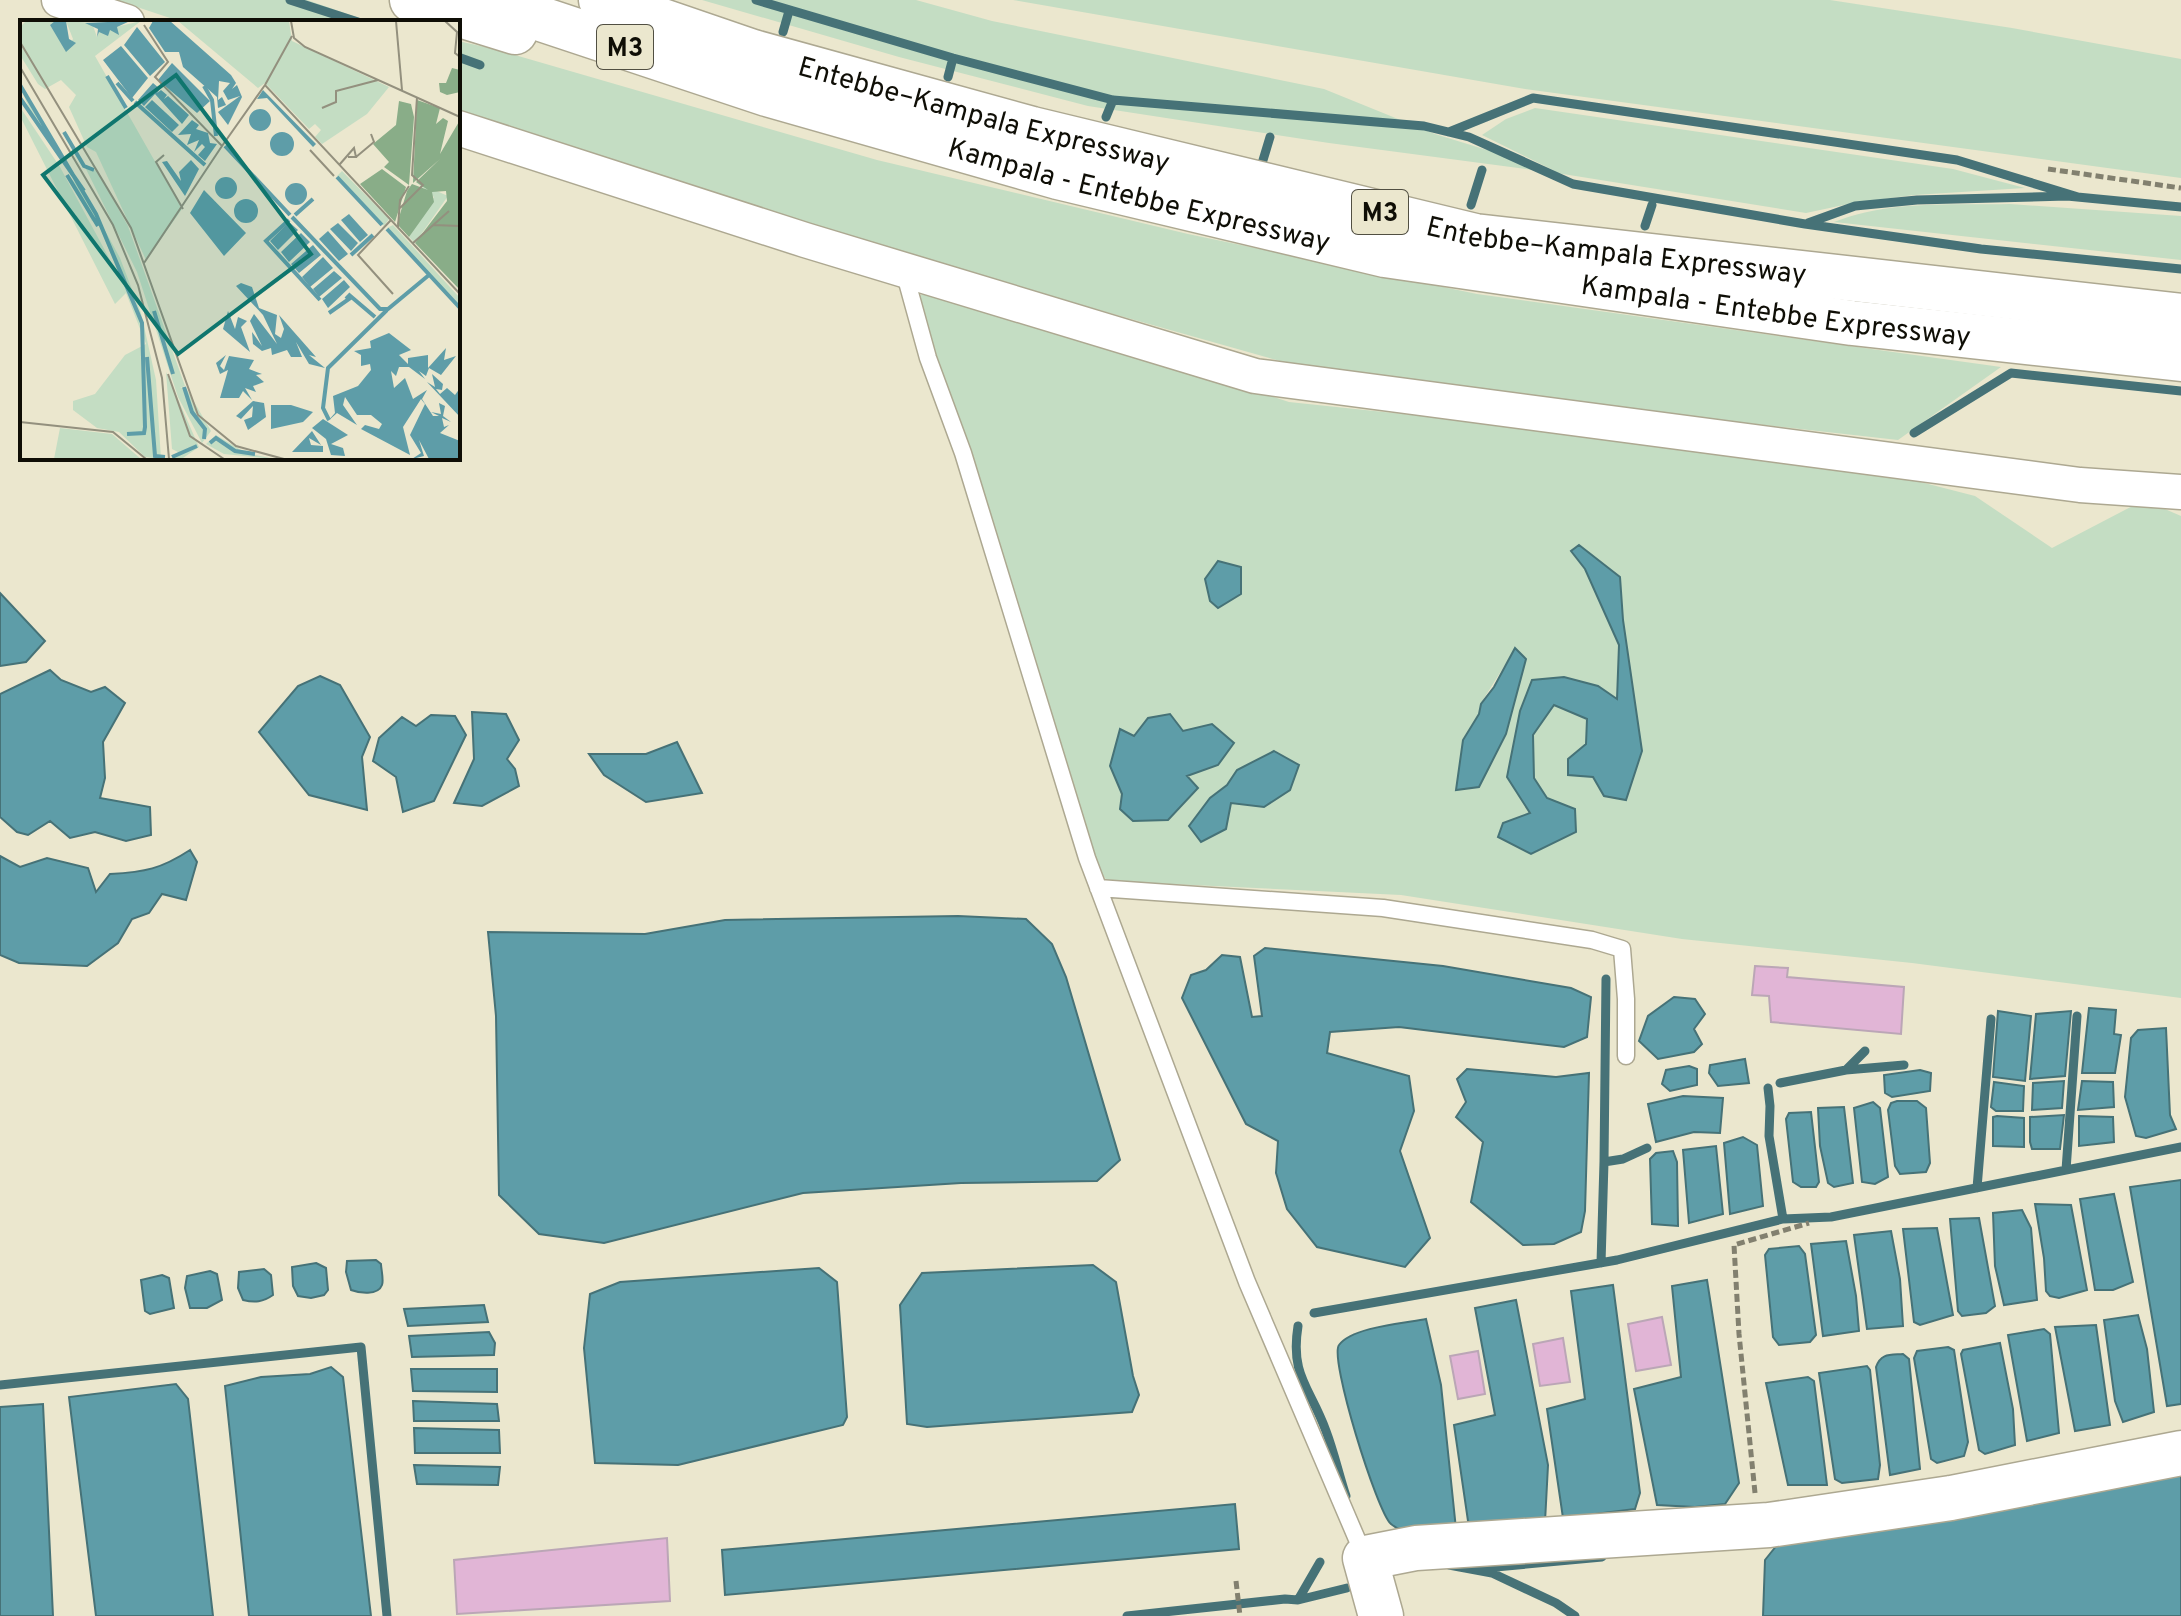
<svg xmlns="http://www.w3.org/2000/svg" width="2181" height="1616" font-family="Overpass,sans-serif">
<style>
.green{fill:#c4ddc3;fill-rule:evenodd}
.water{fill:#5e9da8;stroke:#467277;stroke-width:2}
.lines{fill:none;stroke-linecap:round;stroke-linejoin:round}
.stream{stroke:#467277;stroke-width:9}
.building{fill:#e1b5d6;stroke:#bba6b6;stroke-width:2}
.lane-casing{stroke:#ada891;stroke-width:19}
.street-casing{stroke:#ada891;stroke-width:37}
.secondary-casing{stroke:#ada891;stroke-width:47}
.highway-casing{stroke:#ada891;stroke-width:47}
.path{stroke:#82806f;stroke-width:5;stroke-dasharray:8 4;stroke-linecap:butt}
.lane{stroke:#fff;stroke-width:16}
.street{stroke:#fff;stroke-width:34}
.secondary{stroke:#fff;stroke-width:44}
.highway{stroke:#fff;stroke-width:44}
.labels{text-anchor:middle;stroke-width:8;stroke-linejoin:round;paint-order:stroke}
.shield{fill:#ebe7ce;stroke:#514f42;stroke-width:2}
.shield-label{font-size:26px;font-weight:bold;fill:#0f0e06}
.street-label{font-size:28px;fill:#0f0e06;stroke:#ebe7ce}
.inset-river{fill:none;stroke:#5e9da8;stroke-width:4}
.inset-road{fill:none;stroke:#93907e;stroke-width:2}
.view{fill:#0f766e;fill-opacity:0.15;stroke:#0f766e;stroke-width:4}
.inset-edge{fill:none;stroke:#0f0e06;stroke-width:4}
</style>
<rect width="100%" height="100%" fill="#ebe7ce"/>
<path class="green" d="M116,0h191l64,22h-189z
M702,0h214l76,21 332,68 111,45 120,37 -73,-36 24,-16 29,-11 418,61 72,19 -111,7 -61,8 -47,10 -243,-39 -234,-31 -241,-37 -189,-49z
M1013,0h817l182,28 169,31v119l-656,-89z
M458,41l36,8 383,111 311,74 289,60 524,73 -103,73 -284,-32 -327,-45 -414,-117 -415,-135z
M2010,204l171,12v44l-347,-38c54,-22 119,-17 176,-18z
M927,292l88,21 274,89 332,35 249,32 105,27 77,52 92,-48 37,16v482l-269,-35 -230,-24 -281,-44 -294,-14 -13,-19 -87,-292 -31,-49 -7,-64 -47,-142 -3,-19zM1571,551l49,26 3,43 19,131 -48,26 -25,-2 -1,-16 18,-14 2,-27 -34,-13 -21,30 1,43 13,20 28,12 -72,13 27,-10 -23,-36 57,-100 34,9 19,14 2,-55 -34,-76zM1515,649l11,11 -4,11 -65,119 6,-49 16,-27 2,-11zM1211,724l-25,52 -64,18 -12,-28 24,-30 49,-5zM1237,770l27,37 -54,-9 17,-13z"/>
<path class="water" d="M1579,545l41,32 3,43 19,131 -16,49 -22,-4 -11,-19 -25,-2v-16l18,-15 1,-25 -33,-14 -21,30 1,43 13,20 28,11 1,23 -45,22 -33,-17 5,-14 27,-10 -23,-36 13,-66 12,-31 32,-3 34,9 19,13 2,-54 -34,-76 -14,-18z
M1218,561l23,6v27l-23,14 -8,-7 -5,-22z
M0,593l45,48 -19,21 -26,4z
M1515,648l11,11 -20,75 -27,53 -23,3 7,-50 16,-26 2,-10 13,-17z
M50,670l11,10 30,12 14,-5 20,16 -22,39 2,36 -5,20 50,9 1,28 -25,6 -31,-9 -25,6 -20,-17 -22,14 -11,-3 -17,-15v-123z
M320,676l20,9 30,52 -8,20 5,53 -58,-15 -50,-63 39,-46z
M472,712l34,2 13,26 -12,19 8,10 4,17 -37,20 -28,-3 20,-44z
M1170,714l13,17 29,-7 22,19 -16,22 -31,11 11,12 -30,32 -35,1 -13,-12 2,-15 -12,-28 10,-37 14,7 14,-18z
M431,715l24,1 11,19 -32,66 -31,11 -7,-35 -23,-16 6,-23 23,-21 14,9z
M677,742l25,51 -56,9 -42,-27 -15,-21h57z
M1274,751l25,14 -9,25 -26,17 -33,-4 -5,26 -25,13 -12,-16 21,-28 17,-13 10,-15z
M190,850l7,12 -11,38 -24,-6 -13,19 -17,6 -14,24 -31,23 -68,-3 -19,-8v-99l20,11 27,-9 41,10 8,24 14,-18c35,-2 51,-5 80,-24z
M958,916l68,3 26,25 14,33 54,183 -23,21 -136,2 -158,10 -199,50 -65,-9 -40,-39 -3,-179 -8,-84 157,2 80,-14z
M1265,948l178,18 128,22 20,9 -4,40 -23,10 -165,-20 -69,5 -3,21 82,23 5,35 -14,40 30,87 -25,29 -88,-20 -30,-38 -11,-36 2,-32 -32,-17 -64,-126 9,-23 15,-5 16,-15 18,2 12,60 10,-1 -8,-60z
M1674,997l21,2 10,15 -11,15 8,15 -8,8 -36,7 -19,-18 9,-25z
M2089,1008l27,2 -2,24 7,1 -6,38h-33z
M1998,1011l33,5 -6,65 -32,-4z
M2071,1011l-6,65 -35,3 6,-65z
M2166,1028l4,87 6,14 -30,9 -10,-2 -11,-39 6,-59 7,-8z
M1745,1059l4,24 -31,3 -9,-13 1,-8z
M1689,1066l8,3v16l-27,6 -8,-7 4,-14z
M1467,1069l89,8 33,-4 -4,138 -4,21 -27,12 -31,1 -52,-43 12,-60 -27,-25 10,-15 -9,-23z
M1920,1070l11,3 -1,18 -38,6 -7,-4 -1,-18z
M2064,1081l-2,27 -30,2 1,-27z
M2082,1081l31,1 1,25 -36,3z
M1994,1082l30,4 -1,25h-27l-5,-4z
M1683,1096l40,2 -3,35 -26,-1 -38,10 -8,-38z
M1897,1101h20l9,7 4,55 -4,9 -26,2 -5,-8 -7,-56 3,-7z
M1873,1102l7,6 8,69 -13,7 -13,-2 -8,-74z
M1844,1107l9,76 -19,4 -6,-4 -8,-37 -2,-38z
M1811,1112l8,70 -3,5h-15l-8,-5 -7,-63 3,-6z
M2064,1115l-4,34h-28l-2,-7v-25z
M1997,1116l27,2v29l-31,-1v-29z
M2079,1116l34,1 1,25 -35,4z
M1743,1137l14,8 6,61 -33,8 -6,-71z
M1716,1146l7,68 -34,9 -6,-73z
M1673,1151l4,11 1,64 -26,-2 -2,-65 6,-6z
M2181,1180v224l-14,2 -37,-219z
M2114,1194l19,88 -20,8h-18l-15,-91z
M2035,1204l36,1 16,85 -28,8 -9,-2 -4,-5 -2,-33z
M2022,1210l9,18 6,72 -33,5 -9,-39 -2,-53z
M1979,1218l16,88 -9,7 -24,3 -4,-5 -8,-92z
M1937,1228l16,87 -33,10 -6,-3 -11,-93z
M1891,1231l9,48 3,47 -36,3 -13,-94z
M1846,1241l10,55 3,35 -36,5 -12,-92z
M1799,1246l6,8 11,81 -6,7 -31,3 -6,-8 -8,-82 4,-6z
M376,1260l5,4c0,5 3,16 1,21 -4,11 -23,8 -31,5l-5,-18 1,-11z
M316,1263l10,5 2,22 -4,5 -13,3 -13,-2 -5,-10 -1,-19z
M1093,1265l23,17 17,94 6,19 -7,17 -205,15 -20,-3 -7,-119 22,-32z
M819,1268l18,14 10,135 -4,8 -165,40 -83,-2 -11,-115 6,-54 30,-12z
M264,1269l7,6 2,20c-10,7 -18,8 -30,5l-5,-12 1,-16z
M210,1271l7,3 5,26 -15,8h-17l-5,-20 2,-12z
M162,1275l7,3 5,30 -24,6 -5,-3 -4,-31z
M1707,1280l32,203 -14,21 -30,3 -38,-2 -23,-116 47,-12 -9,-91z
M1613,1285l27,208 -5,16 -72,9 -16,-109 38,-10 -14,-108z
M1516,1300l32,165 -3,57 -65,8 -12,-9 -14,-96 41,-10 -20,-107z
M484,1305l4,17 -80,4 -4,-17z
M2138,1315l9,34 7,63 -31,10 -8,-21 -11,-81z
M1426,1319l15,66 15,144c-21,1 -49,9 -65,-5 -14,-12 -62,-166 -52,-179 13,-18 66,-22 87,-26z
M2096,1325l14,100 -35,6 -20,-104z
M2044,1329l6,5 9,99 -32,8 -19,-106z
M489,1332l6,11 -1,12 -82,2 -3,-21z
M2000,1343l13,66 2,36 -30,9 -6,-4 -18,-96 2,-4z
M1948,1347l6,3 14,92 -4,14 -27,7 -6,-4 -17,-101 3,-7z
M1903,1354l6,5 11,110 -30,6 -14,-108c5,-14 14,-12 27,-13z
M1867,1366l3,4 10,95 -2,14 -36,4 -7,-4 -16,-106z
M331,1367l12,10 28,239h-122l-24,-230 36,-9 49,-3z
M411,1369h86v23l-84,-1z
M1808,1377l6,4 13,104h-39l-22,-102z
M176,1384l12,15 25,217h-117l-27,-219z
M413,1401l84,3 2,17h-85z
M43,1404l10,212h-53v-209z
M414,1428l85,2 1,23h-85z
M2181,1462v154h-418l2,-56 16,-20z
M414,1465l86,2 -2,18 -81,-1z
M1235,1504l4,45 -514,46 -3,-45z"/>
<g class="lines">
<path class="stream" d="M290,0l68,22
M756,0l197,58 160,42 311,26 45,11 104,47 232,40 176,25 200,20
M783,32l6,-21
M458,57l22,8
M948,77l5,-19
M1106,117l7,-17
M1449,132l84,-34 424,62 121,37
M1260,170l10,-33
M1471,205l11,-35
M1808,223l47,-17 62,-6 150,-4 114,11
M1645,226l7,-21
M1914,433l97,-60 170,18
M1846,1070l19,-19
M1780,1083l66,-13 58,-5
M1768,1088l2,18 -1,30 14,83
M1604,1162l2,-183
M2066,1170l11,-154
M1977,1188l14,-169
M1601,1263l3,-101 19,-3 24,-11
M1314,1313l303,-53 166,-41 48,-2 350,-70
M1298,1326c-8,50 12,61 28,105 8,21 13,44 20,65
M0,1385l361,-38 26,269
M1449,1565l43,8 64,30 19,13
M1474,1569l128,-12
M1298,1600l22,-38
M1127,1616l158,-17 13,1 49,-12"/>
</g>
<path class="building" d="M1755,966l33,2 -1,9 117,10 -3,47 -130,-12 -2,-26 -17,-1z
M1662,1317l9,48 -35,6 -8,-47z
M1563,1338l7,44 -30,4 -7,-42z
M1478,1351l7,43 -27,5 -8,-43z
M667,1538l3,63 -213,13 -3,-54z"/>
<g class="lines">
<defs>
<path id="lane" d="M904,271l24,87 35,95 124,405 160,424 118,276
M1098,888l285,20 209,32 30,9 4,50v57"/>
<path id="street" d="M59,0l68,22
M458,128l347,112 450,136 825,109 101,7"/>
<path id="secondary" d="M1381,1616l-16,-58 51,-10 353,-23 182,-27 230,-45"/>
<g id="highway">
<path d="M412,0l103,32"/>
<path id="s1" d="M484,0l283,94 291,83 327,78 467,68 329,36"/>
<path id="s2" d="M601,0l152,52 279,77 443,107 706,80"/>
</g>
</defs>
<use href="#lane" class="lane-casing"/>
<use href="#street" class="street-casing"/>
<use href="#secondary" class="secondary-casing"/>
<use href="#highway" class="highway-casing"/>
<path class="path" d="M2048,169l133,19
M1755,1493l-16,-159 -5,-89 75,-22
M1236,1581l4,35"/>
<use href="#lane" class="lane"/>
<use href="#street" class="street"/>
<use href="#secondary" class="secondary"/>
<use href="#highway" class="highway"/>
</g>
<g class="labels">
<g class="shield">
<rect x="597" y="25" width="56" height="44" rx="6"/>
<rect x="1352" y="190" width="56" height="44" rx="6"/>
</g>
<g class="shield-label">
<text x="625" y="56">M3</text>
<text x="1380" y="221">M3</text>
</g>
<g class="street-label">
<text dy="10" stroke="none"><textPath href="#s2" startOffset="400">Entebbe–Kampala Expressway</textPath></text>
<text dy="10" stroke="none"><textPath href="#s1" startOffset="684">Kampala - Entebbe Expressway</textPath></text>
<text dy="10" stroke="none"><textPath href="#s2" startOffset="1048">Entebbe–Kampala Expressway</textPath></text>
<text dy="10" stroke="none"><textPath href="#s1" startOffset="1332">Kampala - Entebbe Expressway</textPath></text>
</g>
</g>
<g transform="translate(20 20)">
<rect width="440" height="440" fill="#ebe7ce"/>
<path d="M6,1h29l-5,4 16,26 7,-12 -7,-18 26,2 5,14 2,-6 42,-10 -46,35 87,153 -36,51 -50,-108 -9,-5 -18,-40 7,-12 -15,-15 -16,9 -7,-5 -18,-29v-28zM158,1h111l3,20 97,46 -22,27 -45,30 -7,-7 6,-7 -6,-6 -6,5 -44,-46 -7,5zM0,67l63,103 37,68 21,55 15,67 5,79 -16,-2 -26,-25 -22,-4 -24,-18v-9l22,-7 30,-39 21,-11 -20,-51 -11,11 -95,-188v-9l40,60 63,117 -25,-61 -6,-2 -24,-45 11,10 -44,-64zM65,147l12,4 31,55 57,160 -5,2h6l25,43 -9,12 -24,-46 -41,-125zM322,151l47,48 -5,7 -47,-50zM396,162l32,14 -33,47 -6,-6 25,-40zM373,205l67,73v8l-73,-78zM146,352l33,75 -16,11 -10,1 5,-7 -6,-3zM40,408l52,6 29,25h-87zM196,415l30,18 29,6 -51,-5 -18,-10z" fill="#c4ddc3"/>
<path d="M432,48l8,2v22l-13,3 -7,-3 -1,-9h7zM397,80l23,8 -4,16 7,-6 5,3 -8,33 20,-34v170l-45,-47 32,-42 -1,-10 -14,1 2,10 -25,35 -12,-13 10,-33 5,-7 16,6 -12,-8 24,-23 -27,24zM379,81l12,3 3,13 -5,68 -25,-18 5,-5 -16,-18 23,-19zM362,149l24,18 -11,35 -35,-38z" fill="#89ad88"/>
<path d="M35,1h11l3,18 7,4 -10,9 -16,-27zM110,1l-13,6 2,8 -9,-5 -2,6 -9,-4 -2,5 1,-8 -13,-6zM133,1h17l61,54 5,8 -4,6 5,-4 5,12 -14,28 -10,-13 22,-16 -12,4 -5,-9 7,-8 -11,-2 -1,19 4,-3 4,8 -8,3 -1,-11 -34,-30 -4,-15h-14l-16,-24zM117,7l28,35 -15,14 -26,-31zM101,26l27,32 -16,20 -29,-38zM152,43l38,38 -13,12 -39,-33zM133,63l7,6 -3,4 4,-3 6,5 -3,4 4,-3 21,19 -7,9 -27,-30 -11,12 -6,-6zM243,70l53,54 -3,3 -46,-49 -10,1zM132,80l27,25 -7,7 -27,-25zM229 100a11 11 0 1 1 22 0a11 11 0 1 1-22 0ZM172,100l7,5 -3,4 12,4 2,10 7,1 -12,17 -7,-6 7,-8 -3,-3 -8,8 5,-12 -12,5 4,-11 -13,1zM250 124a12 12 0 1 1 24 0a12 12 0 1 1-24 0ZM171,140l8,9 -14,27 -23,-34 5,-1 14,20 -2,-9zM195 168a11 11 0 1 1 22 0a11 11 0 1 1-22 0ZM265 174a11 11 0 1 1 22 0a11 11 0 1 1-22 0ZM184,170l42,43 -22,23 -34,-43zM214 191a12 12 0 1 1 24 0a12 12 0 1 1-24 0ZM329,194l19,21 -8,7 -19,-22zM269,202l9,8 -20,20 -8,-9zM318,203l20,20 -7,8 -21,-22zM308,211l20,23 -9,7 -20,-22zM281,213l9,9 -21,20 -8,-10zM293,225l8,10 -22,18 -8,-9zM303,237l10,11 -23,19 -8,-10zM314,251l8,7 -23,19 -6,-8zM324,260l6,7 -22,21 -6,-9zM221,263l11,4 7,21 18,7 -2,19 6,4 3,-9 -5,-14 37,42 -7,-2 16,13 -16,-4 -13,-22 6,15h-11l-4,-7 -15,5 -1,-7 -9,3 -9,-7 -1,-12 10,14 -12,-25 4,-7 23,30 -14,-29 -27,-29zM208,291l7,18 3,-12 9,4 -6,6 9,25 -27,-23zM369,313l22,17 -12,5 9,9v-6l20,-3v13l18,-20 -2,12 12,-4 -15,19 -12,-7 -3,8 -7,-5 6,8 -16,-12h-10l-3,9 -5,-5 3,17 11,-10 8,21 14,-9 -5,9 11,17h6l-8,-4 10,2 -2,-11 6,3 -2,10 8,6 -9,-4 2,9 5,-2 -9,8 20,8v18h-31l-10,-19 5,16 -12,3 9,-6 -11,-18 15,-31 -4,-5 -18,28 7,28 -49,-26 4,-4 14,4 3,-5 -11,-9h-14l-12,-18 -2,8 14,20 -20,-12 -10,9 8,-9 -2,-17 25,-10 13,-16 -1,-6 -9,2v-11l-7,-4 17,-3 -1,-7zM206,335l-6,11 4,4 5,-14 25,4 -5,9 13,5 -6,1 8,7 -11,4 3,6 -11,-4 7,12 -9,-9 -4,7h-19l8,-28 -8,4 -4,-11zM412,354l11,10 -1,6 -6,-1 4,5 7,-6 8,7 5,-7v29l-33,-35 8,5zM233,381l11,2 2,14 -18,13 -4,-10 8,-3 1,-11 -12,13 -5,-3zM251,385h20l22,7 -10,10 -32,7zM303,399l25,16 -17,9 12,4 2,8 -14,-1 -5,-16 -14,-11zM292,411l9,14 -12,-7 2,7 12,1v6h-31z" fill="#5e9da8"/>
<path class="inset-river" d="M87,56l19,32M97,63l16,18M0,65l76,129 46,109 3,104 -1,6 -17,1M184,66l8,14 4,36M0,78l64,93M115,82l70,63M44,112l20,34 10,4M205,126l65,69M47,155l31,51M317,157l45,48M275,195l18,-16M272,197l88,92h8l41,-34M269,200l-23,21 54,59M367,209l73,79M331,235l22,-20M328,274l27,23M134,291l19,63M309,293l20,-14 -3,-3M127,337l8,99 10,1M164,367l8,25 13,17 -1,10M309,400l-6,-12 5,-40 59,-58M190,423l6,-5 19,13 20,3M152,437l25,-11"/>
<path class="inset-road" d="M271,1l3,17 11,9 155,70M376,1l6,69M425,1l12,11 -2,21 5,4M124,5l24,37 -13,15 67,69 43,-61 195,209M0,22l111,186 67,187 38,31 48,13M0,47l93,158 25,60 24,93 7,81M245,65l27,-49M302,88l14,-6v-11l42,-11M290,130l24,26M144,135l-8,7 27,47M336,137l18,-15 -3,-8M320,144l14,-16 2,9h-8M380,188l23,-23 -11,-10 5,-78M371,200l-33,35 35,39M413,205l27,1M378,207l2,-27 9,-14M393,223l36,-32M124,243l78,-117M148,354l22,62 34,23M0,402l93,10 33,27"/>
<path class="view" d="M156,55l135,179 -133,100 -135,-179z"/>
<rect width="440" height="440" class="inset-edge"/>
</g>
</svg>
